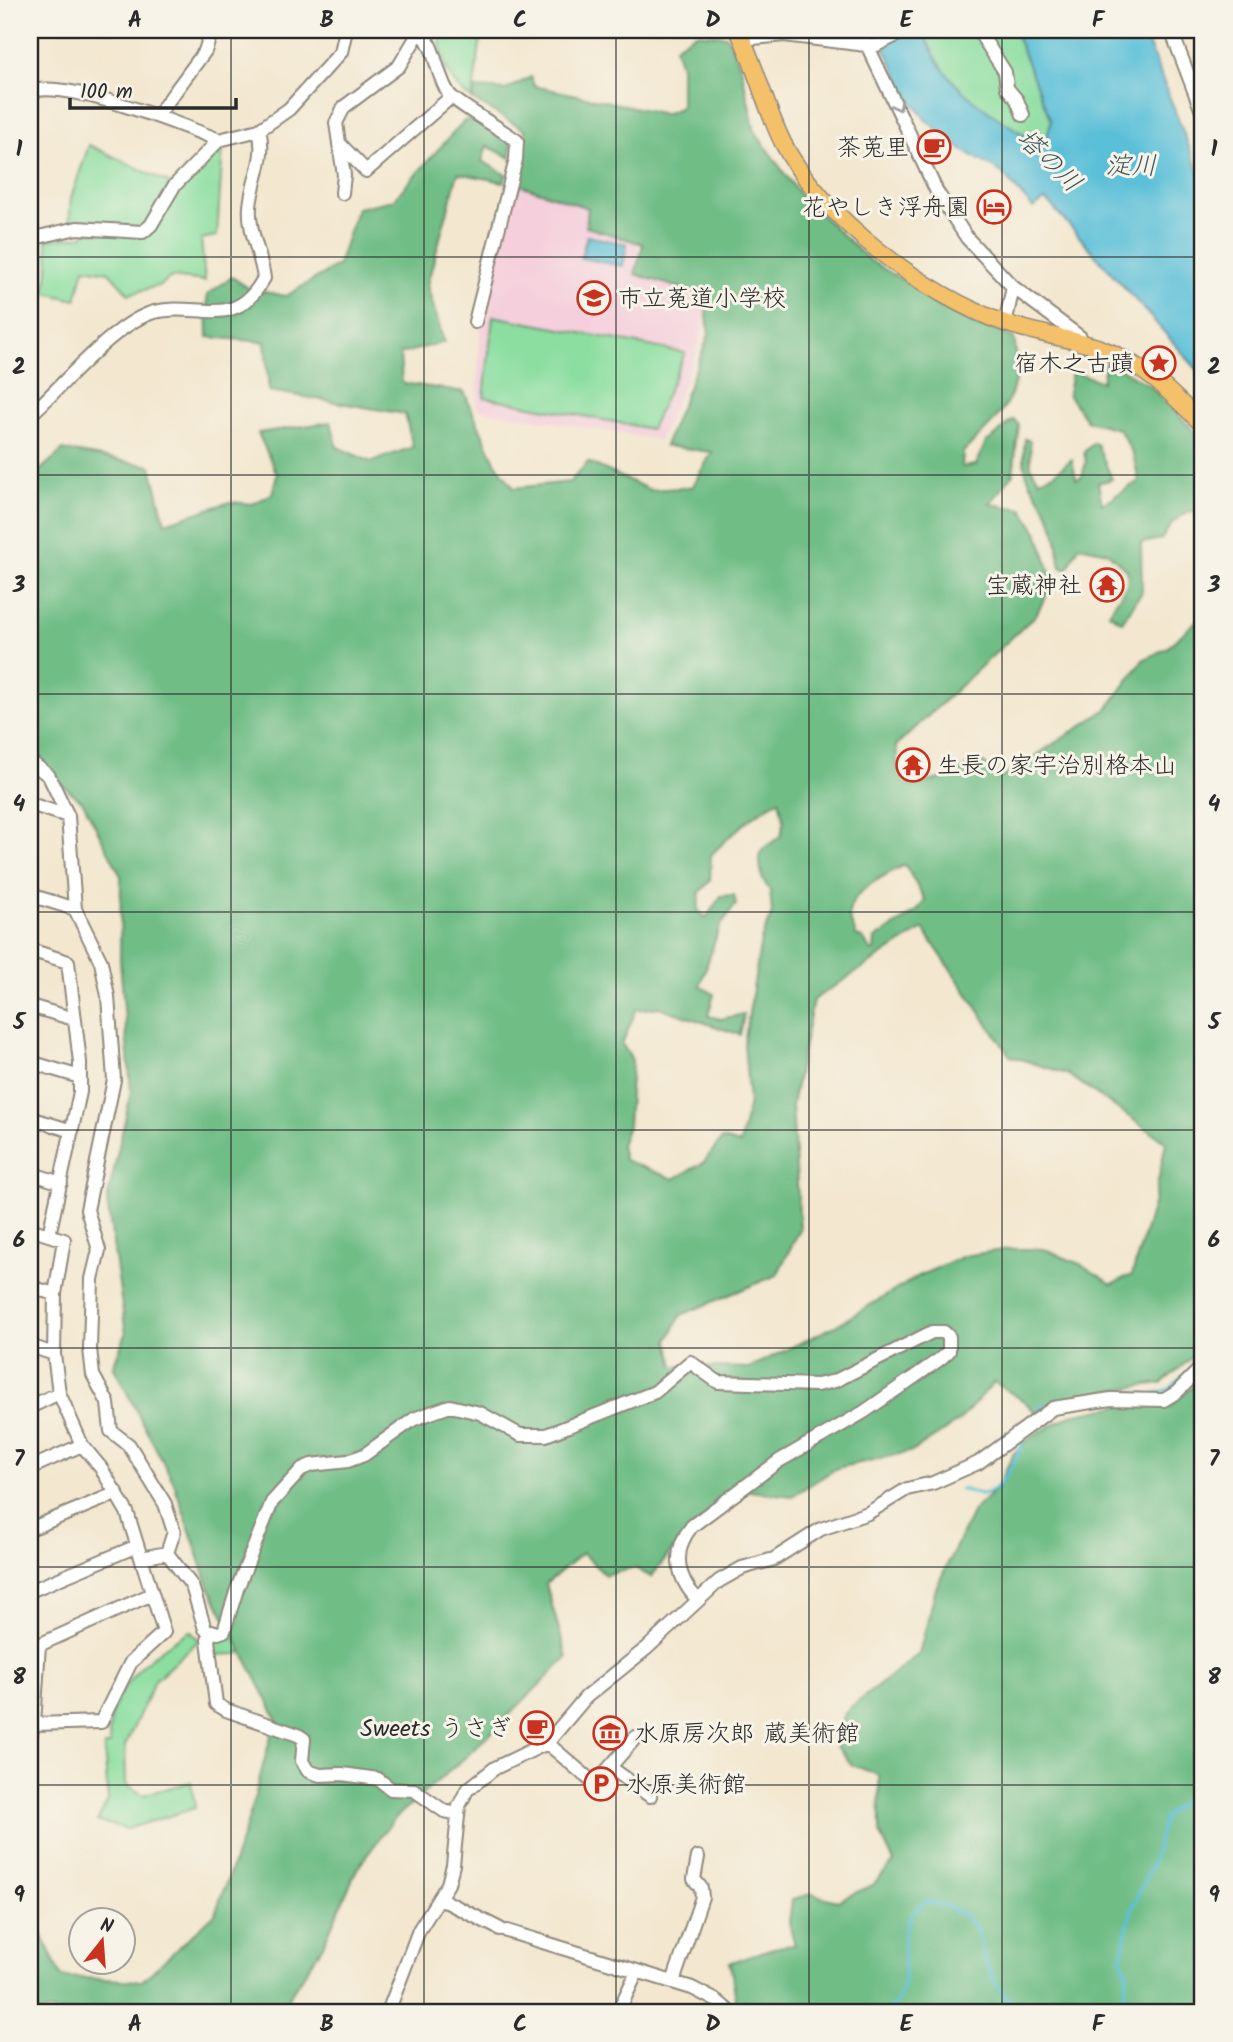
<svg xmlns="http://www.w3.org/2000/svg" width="1233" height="2042" font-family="Kalam,'Klee One',sans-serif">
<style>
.built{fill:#f5cfdc}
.green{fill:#8bdea0;stroke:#5b8466;stroke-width:2}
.forest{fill:#70bd86;stroke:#4e7458;stroke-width:2;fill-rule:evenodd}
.water{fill:#5abfd8;stroke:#427582;stroke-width:2}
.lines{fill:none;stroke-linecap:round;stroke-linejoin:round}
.stream{stroke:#5abfd8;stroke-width:3.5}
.minor-casing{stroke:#8f897d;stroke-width:16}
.major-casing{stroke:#8f897d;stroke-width:19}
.minor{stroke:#fff;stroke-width:12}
.major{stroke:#f4c16b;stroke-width:16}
.oneway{stroke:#a0a0a0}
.grid{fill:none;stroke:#2b2b2b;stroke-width:2;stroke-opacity:0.55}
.labels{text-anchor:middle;stroke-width:6;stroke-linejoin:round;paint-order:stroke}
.poi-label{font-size:24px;fill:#2b2b2b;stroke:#f7f3e8;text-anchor:end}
.water-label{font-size:26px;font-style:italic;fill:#39575f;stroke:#f7f3e8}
.neatline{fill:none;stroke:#2b2b2b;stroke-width:2.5}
.grid-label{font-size:23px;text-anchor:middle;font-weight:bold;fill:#2b2b2b}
</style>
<rect width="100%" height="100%" fill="#f7f3e8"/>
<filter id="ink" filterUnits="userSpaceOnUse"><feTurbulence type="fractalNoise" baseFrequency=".0143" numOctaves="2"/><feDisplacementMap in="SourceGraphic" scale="14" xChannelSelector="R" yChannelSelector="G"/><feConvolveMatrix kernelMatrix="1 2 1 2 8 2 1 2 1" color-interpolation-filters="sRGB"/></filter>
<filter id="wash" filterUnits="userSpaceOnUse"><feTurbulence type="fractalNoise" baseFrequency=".00686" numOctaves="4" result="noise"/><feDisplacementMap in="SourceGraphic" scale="28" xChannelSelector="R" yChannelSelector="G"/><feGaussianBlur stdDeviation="1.57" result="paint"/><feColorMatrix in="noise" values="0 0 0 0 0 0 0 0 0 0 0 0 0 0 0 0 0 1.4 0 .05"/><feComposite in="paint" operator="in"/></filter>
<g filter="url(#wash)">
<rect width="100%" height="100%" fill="#f3e7cf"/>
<path class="built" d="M518,173l74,34 46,31v33l74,19 -16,64 -36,86 -179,-30 -5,-3 5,-90z"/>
<path class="green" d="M449,30l33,1 -10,68c-22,-13 -32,-39 -32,-64z
M923,30h91l37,91 -5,23c-13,-2 -23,-10 -34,-17 -41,-24 -73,-51 -89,-97z
M89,145l82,39 -25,41 -6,5 -71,-4 2,-28z
M223,146l-6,90 -16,3 4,42 -34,-4 -10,8 -32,9 -20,-22 -25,-4 -8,32 -31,-7 4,-30 -2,-23 37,-4 1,-4 55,3 75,-86z
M493,316l192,37 -34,76 -167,-32z
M234,1613l18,20 -13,21 -26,1 -1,-16 16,-3z
M190,1631l9,9 -44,40 -30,66 1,38 17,11 48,-13 4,26 -68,21 -30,-8 11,-20 -4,-55 6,-1c-7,-52 39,-91 80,-114z"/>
<path class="forest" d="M696,33l31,3 14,31 14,65 45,63 69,65 88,52 57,26c11,57 -12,76 -51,114l-1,15 14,-2 10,-23c16,-8 16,-17 28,-22l5,5 -6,49 -23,30 32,5 17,26 14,48 -17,32 -140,131 2,23 13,17 41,-10 27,-16 24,17 104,-68 36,-49 24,-12 36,-33v733l-41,35 -72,10 -54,20 -11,-11 -31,-20 -35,39 -46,30 -76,17 -45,28 -59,-7 -57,57 -25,31 -16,-9 -30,7 -23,-22 -36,31 21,74 -99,97 -74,64 -37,50 -34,76 -44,67h-249v-105l31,70 81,4 73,-67 34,-96 27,-101 -67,-130 -35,-104 -61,-117 13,-32 -19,-133 24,-109 -11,-132 1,-84 -38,-74 -53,-44v-279l33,-29 88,16 14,57 65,-21 23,2 19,-10 5,-20 -19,-41 73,-11 6,25 34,15 42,-15 -8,-33 -136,-23 -4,-49 -57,-5 -1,-42 25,-18 18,12 36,7 52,-31 19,-57 36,-8 71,-79 13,-3 34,25v15l-24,-12 -5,15 25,14 -3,7 -46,-9 -31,112 17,57 -44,12 2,29 62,9 31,70 19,26 56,-6 18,-20 62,28 42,-3 20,-35 -47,-6 44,-111 -4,-39 -70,-22 8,-30 -57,-17 2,-19 -68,-23 5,-55 -53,-31 4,-11 30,2 25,-13 3,9 131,28 16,-7v-40l-6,-20zM779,800l5,21 -3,15 -17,12 -5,7 3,23 8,13 2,22 -11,27 -17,104 5,58 -9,42 -18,-5 -19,24 -29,16 -50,-19 -3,-15 7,-19 4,-66 -10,-16 14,-34 23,-3 81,28 4,-21 -23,5 -13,-3 6,-22 -14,-8 19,-58 17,-24 -2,-9 -13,1 -15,22 -8,-8 2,-18 10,-11 1,-26c23,-23 40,-40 68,-55zM905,865l20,35 -8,11 -42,28 -1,11h-4l-7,-12 -7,-2c-1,-6 -7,-15 -7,-20 -1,-24 39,-43 56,-51zM923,929l87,127 57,18 99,68 -12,59 -22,74 -20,9 -30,-19 -38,-16h-35l-45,7 -45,20 -84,50 -86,42 -75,-2 -6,-26 13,-25 96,-40 23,-46 -8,-124 21,-105z
M1106,360l44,26 53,54v70c-19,-1 -33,12 -41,29l-21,4 1,49 -20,30 -13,-9 19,-30 -1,-13 -20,-18 -28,-6 -12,24 -6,-3c-3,-13 -3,-30 -8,-43 -14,-37 -34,-38 -28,-85l5,2 1,26 8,13 15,-6 18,-15 4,20 6,-2 4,-15 -2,-10 9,-9 4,1 15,35 -14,4 4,21 37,-23 -6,-27 -14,-25 -32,-8 -19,-27 4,-23 30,11z
M1203,1377v635h-465l-8,-50c26,-5 36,-16 65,-17l-6,-22 3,-24 20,-5 25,7 36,-16 21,-23 -14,-29 -1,-58 -27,-10 -18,-22 12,-32 73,-57 17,-66 37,-77 25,-24 15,-33 19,-18 39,-21 56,-11 43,3z"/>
<path class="water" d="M875,30h48c16,46 48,72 89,97 10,7 21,15 34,17l5,-23 -37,-91h129l60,152v194l-151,-170 -7,-6 -12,8 -32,-36 -39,-22 -37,-31 -16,-22z
M587,236l40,8 -4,22 -42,-8z"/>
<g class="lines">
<path class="stream" d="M1154,1394l16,-5 33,-32
M1085,1397l33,-5 29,2
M1039,1408l11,-4
M961,1489c7,2 15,5 22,5 18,-1 37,-42 41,-57
M886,2012c41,-28 -7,-80 41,-111 17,4 37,11 48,26 5,6 6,19 8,26 7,24 20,44 40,59
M1101,2012l16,-8 8,-13 2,-19 -6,-12 4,-23 6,-26 22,-49 11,-45 30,-25 9,2"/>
</g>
</g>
<g filter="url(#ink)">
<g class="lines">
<defs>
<path id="minor" d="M419,30c18,17 16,43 30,64 6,9 54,36 68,47l-1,18 -41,163
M860,30l77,162 30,46 46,49 -8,37
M958,30h10
M978,30l27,42 2,16 10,12 6,15
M1171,30l32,84
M420,31l-21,35 -55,41 -8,16 3,20 27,28 85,-74
M742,39l42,-4 82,10
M870,48l37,-18
M30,92c35,-14 151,33 189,48
M157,116l48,-65 7,-21
M339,144l5,31 -2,18
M30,239l47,-11 66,4 8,-7 23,-39 45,-46 40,-10 30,-21 52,-57 5,-22
M1013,287l67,50 2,7
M30,415c32,-28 84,-92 124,-103 44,-11 81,20 110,-34 -3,-23 -16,-48 -14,-71 2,-27 17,-49 9,-77
M30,761l19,15 19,40
M30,804l38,12 7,93 26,53 7,34 6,84 -27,130 12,40 -7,29 -2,70 3,26 15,28 3,28 18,14 36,59 9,28 -7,21 25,33 13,43 13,4 6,-2 13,-42 35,-87 30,-33 9,-4 37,-4 16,-6 50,-36 36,-13 30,7 40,22h26l109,-43 35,-30 28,20 99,3 18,-4 97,-49h12l5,5v14l-9,8 -76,53 -85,49 -87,65c-20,24 -16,51 5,73
M30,895l45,14
M30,950l38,12 12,100v30l-31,143
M30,1006l44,13
M30,1062l50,15
M30,1118l42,13
M30,1173l31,10
M30,1229l34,11 -9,54 -1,60 5,39 23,52 19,23 26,44 37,120 -33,30 -30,60 -67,2
M30,1287l25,7
M30,1346l24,8
M30,1407l29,-14
M30,1468l52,-23
M30,1529l87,-36
M141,1558l26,-5
M30,1591l107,-45
M211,1633l-3,7 8,64 10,6 72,25 6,4 -2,22 6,10 12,4 22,-1 36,5 13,10 23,1 30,21 14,3
M30,1649l122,-55
M30,1736l4,-12 5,-80
M547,1743l48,41 41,-47
M610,1767l40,29
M439,1898l61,31
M507,1931l185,57 25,13 13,11
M673,1982l29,-85 -1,-9 -7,-9 4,-22
M388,2012l31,-82 29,-46 5,-19 6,-59 8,-16 28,-22 52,-25 39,-46 61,-49 72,-67 23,-13 32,-9 47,-30 47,-16 39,-24 26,-6 45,-20 75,-55 58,-9 53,1 13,-8 26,-26
M618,2012l19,-40"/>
<path id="major" d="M738,30c18,36 27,77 45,113 37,73 144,154 222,180 30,10 62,15 92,24 43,14 76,47 106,78"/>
</defs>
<use href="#minor" class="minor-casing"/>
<use href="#major" class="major-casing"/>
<use href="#minor" class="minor"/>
<use href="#major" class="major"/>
</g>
<defs><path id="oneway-chevron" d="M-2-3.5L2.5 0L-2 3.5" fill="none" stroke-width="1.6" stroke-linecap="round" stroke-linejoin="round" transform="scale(1.75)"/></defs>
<use class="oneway" href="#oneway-chevron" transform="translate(898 106) rotate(63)"/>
</g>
<path class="grid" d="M231,30v1982M424,30v1982M616,30v1982M809,30v1982M1002,30v1982M30,257h1173M30,475h1173M30,694h1173M30,912h1173M30,1130h1173M30,1348h1173M30,1567h1173M30,1785h1173"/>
<defs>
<symbol id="cafe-ring" viewBox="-11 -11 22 22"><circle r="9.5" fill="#f7f3e8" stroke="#c8321e" stroke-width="1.5"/><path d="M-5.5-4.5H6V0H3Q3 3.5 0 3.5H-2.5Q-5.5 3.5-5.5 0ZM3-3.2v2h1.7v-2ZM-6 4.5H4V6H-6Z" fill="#c8321e"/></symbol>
<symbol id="hotel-ring" viewBox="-11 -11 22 22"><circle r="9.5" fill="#f7f3e8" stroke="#c8321e" stroke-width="1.5"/><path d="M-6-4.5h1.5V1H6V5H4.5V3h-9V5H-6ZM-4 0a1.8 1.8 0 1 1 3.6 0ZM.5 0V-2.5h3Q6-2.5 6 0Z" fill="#c8321e"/></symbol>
<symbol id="school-ring" viewBox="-11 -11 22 22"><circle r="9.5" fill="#f7f3e8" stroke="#c8321e" stroke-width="1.5"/><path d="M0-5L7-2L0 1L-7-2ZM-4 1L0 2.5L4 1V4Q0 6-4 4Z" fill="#c8321e"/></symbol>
<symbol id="sight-ring" viewBox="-11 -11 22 22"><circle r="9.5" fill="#f7f3e8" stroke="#c8321e" stroke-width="1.5"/><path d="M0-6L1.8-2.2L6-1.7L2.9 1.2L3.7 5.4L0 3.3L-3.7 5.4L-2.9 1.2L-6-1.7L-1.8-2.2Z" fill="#c8321e"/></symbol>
<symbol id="temple-ring" viewBox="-11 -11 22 22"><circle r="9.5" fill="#f7f3e8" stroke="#c8321e" stroke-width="1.5"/><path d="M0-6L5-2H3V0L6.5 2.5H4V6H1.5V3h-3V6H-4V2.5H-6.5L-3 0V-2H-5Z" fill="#c8321e"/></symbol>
<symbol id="museum-ring" viewBox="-11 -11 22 22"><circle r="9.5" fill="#f7f3e8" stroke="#c8321e" stroke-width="1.5"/><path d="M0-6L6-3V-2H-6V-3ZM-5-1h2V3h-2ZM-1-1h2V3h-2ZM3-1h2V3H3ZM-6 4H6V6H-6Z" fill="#c8321e"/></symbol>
<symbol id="parking-ring" viewBox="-11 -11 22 22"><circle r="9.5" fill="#f7f3e8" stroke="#c8321e" stroke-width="1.5"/><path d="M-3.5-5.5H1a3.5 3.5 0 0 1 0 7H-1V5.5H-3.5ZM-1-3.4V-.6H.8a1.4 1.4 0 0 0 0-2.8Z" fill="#c8321e"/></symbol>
</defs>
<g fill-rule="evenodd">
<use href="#cafe-ring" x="915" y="128" width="38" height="38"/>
<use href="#hotel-ring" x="975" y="188" width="38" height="38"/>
<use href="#school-ring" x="575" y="279" width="38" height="38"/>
<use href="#sight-ring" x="1140" y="344" width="38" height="38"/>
<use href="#temple-ring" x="1088" y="566" width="38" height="38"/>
<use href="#temple-ring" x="894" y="746" width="38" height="38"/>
<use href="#cafe-ring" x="518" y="1709" width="38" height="38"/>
<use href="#museum-ring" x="591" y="1714" width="38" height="38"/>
<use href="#parking-ring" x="582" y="1765" width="38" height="38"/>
</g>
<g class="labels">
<g class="poi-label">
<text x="909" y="155">茶莵里</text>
<text x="970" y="215">花やしき浮舟園</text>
<text x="618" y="306" text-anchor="start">市立菟道小学校</text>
<text x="1134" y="371">宿木之古蹟</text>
<text x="1082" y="593">宝蔵神社</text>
<text x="937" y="773" text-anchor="start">生長の家宇治別格本山</text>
<text x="512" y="1736">Sweets うさぎ</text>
<text x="634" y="1741" text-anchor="start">水原房次郎 蔵美術館</text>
<text x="626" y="1792" text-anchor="start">水原美術館</text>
</g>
<g class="water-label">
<text transform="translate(1050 160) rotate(44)" y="9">塔の川</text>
<text x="1131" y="174">淀川</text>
</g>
</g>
<rect width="1233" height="2042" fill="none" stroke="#f7f3e8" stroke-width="77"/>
<g transform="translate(102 1941) rotate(17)"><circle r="33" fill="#f7f3e8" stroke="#a5a39c" stroke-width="2"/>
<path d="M0-5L12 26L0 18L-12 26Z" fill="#c8321e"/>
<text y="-10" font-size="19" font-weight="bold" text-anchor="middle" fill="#2b2b2b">N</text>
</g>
<path d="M70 98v10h166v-10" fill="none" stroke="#2b2b2b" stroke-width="3.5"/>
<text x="80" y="98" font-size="21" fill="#2b2b2b" stroke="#f7f3e8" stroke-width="5" paint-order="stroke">100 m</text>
<rect x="38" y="38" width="1156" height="1966" class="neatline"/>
<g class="grid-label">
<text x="135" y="27">A</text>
<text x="327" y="27">B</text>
<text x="520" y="27">C</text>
<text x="713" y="27">D</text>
<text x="906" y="27">E</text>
<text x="1098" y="27">F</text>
<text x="19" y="156">1</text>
<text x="1214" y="156">1</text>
<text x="19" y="374">2</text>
<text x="1214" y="374">2</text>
<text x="19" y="592">3</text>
<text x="1214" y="592">3</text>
<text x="19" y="811">4</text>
<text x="1214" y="811">4</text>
<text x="19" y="1029">5</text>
<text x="1214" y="1029">5</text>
<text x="19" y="1247">6</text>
<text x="1214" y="1247">6</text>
<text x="19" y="1466">7</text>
<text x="1214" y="1466">7</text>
<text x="19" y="1684">8</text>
<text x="1214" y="1684">8</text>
<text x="19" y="1902">9</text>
<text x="1214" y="1902">9</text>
<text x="135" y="2031">A</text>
<text x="327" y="2031">B</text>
<text x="520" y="2031">C</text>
<text x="713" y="2031">D</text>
<text x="906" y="2031">E</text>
<text x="1098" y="2031">F</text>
</g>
</svg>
